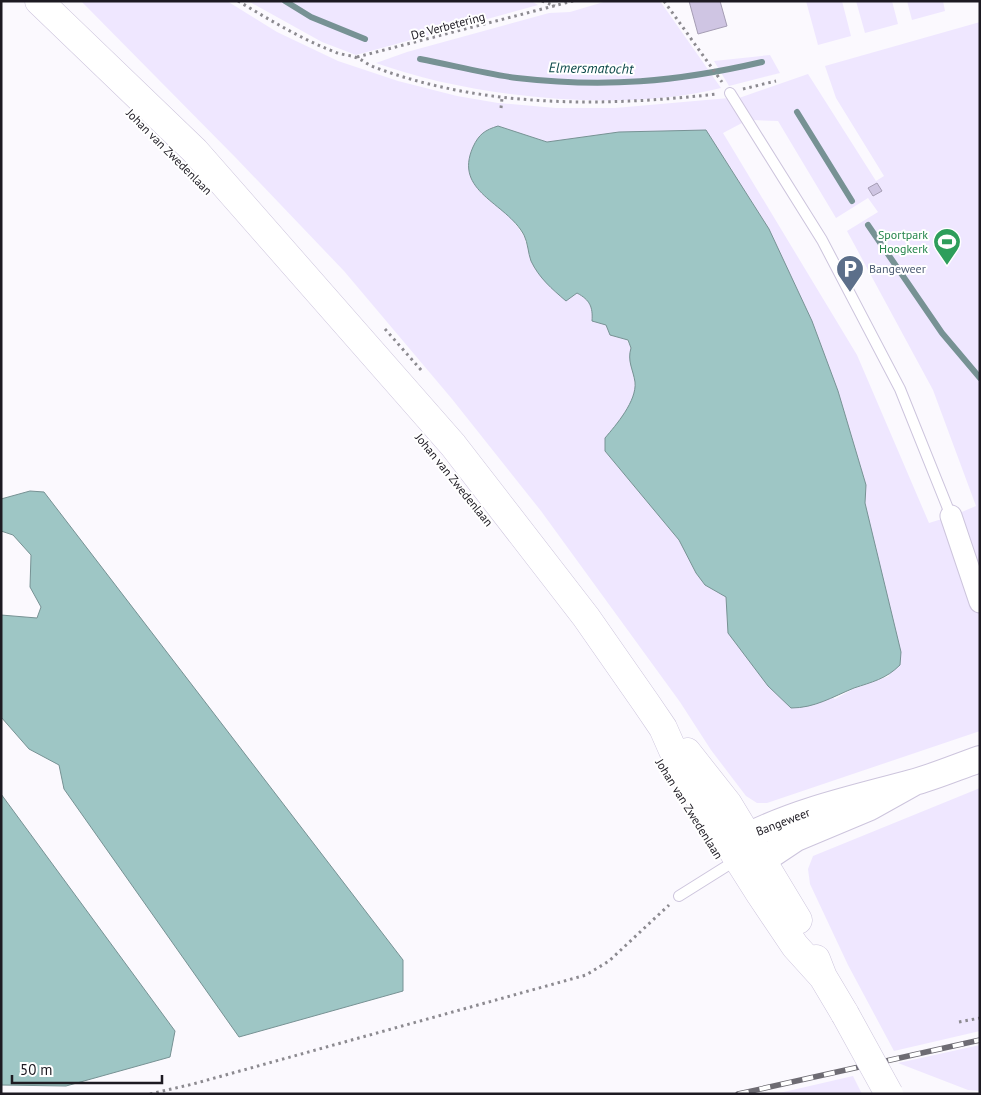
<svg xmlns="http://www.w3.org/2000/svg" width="981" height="1095" font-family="'PT Sans',sans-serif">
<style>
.green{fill:#efe7ff;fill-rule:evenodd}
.water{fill:#9ec6c5;stroke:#779294}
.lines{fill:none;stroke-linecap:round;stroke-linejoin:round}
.stream{stroke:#779294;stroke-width:6}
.building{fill:#cfc5e3;stroke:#a59db4}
.service-casing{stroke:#cdc5dd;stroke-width:12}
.minor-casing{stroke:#cdc5dd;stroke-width:23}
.tertiary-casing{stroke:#cdc5dd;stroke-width:28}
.secondary-casing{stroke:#cdc5dd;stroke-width:29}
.path{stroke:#8c8a90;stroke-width:3;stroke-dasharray:2.5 4;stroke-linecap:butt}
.service{stroke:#fff;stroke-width:10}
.minor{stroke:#fff;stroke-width:21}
.tertiary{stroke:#fff;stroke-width:26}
.secondary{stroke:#fff;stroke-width:28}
.rail-casing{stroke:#6e6c73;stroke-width:5.5}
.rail{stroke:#fff;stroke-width:4;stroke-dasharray:11;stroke-linecap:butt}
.secondary-bridge-casing{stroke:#cdc5dd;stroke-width:29;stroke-linecap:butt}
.secondary-bridge{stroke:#fff;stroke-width:28}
.labels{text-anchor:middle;stroke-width:4;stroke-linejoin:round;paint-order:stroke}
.street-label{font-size:12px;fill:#1d1a22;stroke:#fff}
.leisure-label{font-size:12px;fill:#27864d;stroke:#fff;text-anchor:end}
.service-label{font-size:12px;fill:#4e5e75;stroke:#fff;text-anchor:start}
.water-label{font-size:14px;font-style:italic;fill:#0d494a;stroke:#fff}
</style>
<rect width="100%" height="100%" fill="#fbf9fe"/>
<path class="green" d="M81,1h146l50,31 61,29 60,20 59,15 41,7 58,5h59l114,-10 13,25 -19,10 134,222 72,168 16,-5 35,95v118l-213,72h-10l-11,-7 -35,-46 -31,-48 -139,-191 -89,-112 -108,-128 -108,-113zM498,126l49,16 72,-10 219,259 28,94 -1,18 8,38 16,135 -36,13 -18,10 -107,-66 -2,-37 -21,-11 -9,-12 -17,-33 -74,-89v-13c11,-13 32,-37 30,-55 -2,-14 -8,-22 -4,-35l-4,-8 -17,-5 -4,-10 -20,-28 -55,-37 -7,-24 -15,-21z
M248,1h283l7,4 -182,50 -34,-13z
M607,1h53l61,87c-100,25 -248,10 -345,-25l31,-11 142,-39 21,-1z
M806,1h36l9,35 -33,9z
M856,1h36l6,23 -33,9z
M907,1h36l2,10 -33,9z
M980,22v555l-23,-63 19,-8 -43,-116 -86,-159 31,-19 -10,-14 -32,20 -58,-97 -26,-1 -13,-22 69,-24 68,107 8,-5 -48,-78 -11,-32z
M770,55l10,18 -51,13 -15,-25z
M980,788v243l-86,20 -46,-86 -38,-81 -2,-15 5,-13z
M980,1045v46l-12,-1 -70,-27z
M853,1076l9,18h-87z"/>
<path class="water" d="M498,126l49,16 72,-10 87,-2 63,99 43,92 26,70 28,94 -1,18 36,149 -1,13c-14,14 -28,17 -46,23 -22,9 -39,20 -63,20l-23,-22 -40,-53 -2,-36 -21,-12 -9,-12 -17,-33 -74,-89v-13c11,-13 32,-37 30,-56 -2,-13 -8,-21 -4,-34l-3,-8 -18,-5 -4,-10 -14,-4c1,-14 -2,-21 -15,-28l-11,8c-14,-12 -27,-23 -35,-40 -3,-8 -3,-18 -7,-26 -18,-33 -71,-43 -51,-88 6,-13 12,-17 25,-21z
M30,491l14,1 359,468v31l-164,46 -175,-248 -5,-24 -30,-16 -28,-32v-102l36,3 4,-11 -11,-20 1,-32 -18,-20 -12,-4v-32z
M1,794l174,237 -5,26 -104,29 -65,-1z"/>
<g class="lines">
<path class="stream" d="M285,1l26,16 54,22
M420,59c32,6 65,15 97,19 88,10 159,4 245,-16
M797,112l55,89
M868,225l74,108 38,45"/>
</g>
<path class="building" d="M689,1h31l7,25 -29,8z
M877,183l5,8 -9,5 -5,-8z"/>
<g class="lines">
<defs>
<path id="service" d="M730,93l92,147 78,149 51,127
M679,896l59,-37"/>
<path id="minor" d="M951,516l29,86"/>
<path id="tertiary" d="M913,783l-43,24 -74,31 -33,22 -25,-1 10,-23c52,-26 108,-38 163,-53 23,-6 46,-16 69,-24"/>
<path id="secondary" d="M39,1l156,150 258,294 133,172 60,86 17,25 19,43 78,123 35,52 28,31
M687,752l41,52 70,116
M816,959l7,18 22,37"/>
</defs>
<use href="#service" class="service-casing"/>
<use href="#minor" class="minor-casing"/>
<use href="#tertiary" class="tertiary-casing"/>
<use href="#secondary" class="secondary-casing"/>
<path class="path" d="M238,1c32,19 63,38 97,51 7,3 16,3 22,6 6,2 11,7 17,9 109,41 229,40 343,27
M542,1l13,5
M664,1l58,81
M357,57l216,-56
M743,89l33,-8
M501,108l1,-10
M385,329l37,42
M959,1022l21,-4
M150,1094l43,-10 393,-109 23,-14 60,-56"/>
<use href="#service" class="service"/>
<use href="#minor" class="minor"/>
<use href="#tertiary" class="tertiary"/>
<use href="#secondary" class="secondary"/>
<defs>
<path id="rail" d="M738,1094l242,-54"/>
</defs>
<use href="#rail" class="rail-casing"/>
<use href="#rail" class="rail"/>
<defs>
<path id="secondary-bridge" d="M845,1014l44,80"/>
</defs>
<use href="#secondary-bridge" class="secondary-bridge-casing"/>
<use href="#secondary-bridge" class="secondary-bridge"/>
</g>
<defs>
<symbol id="stadium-pin" viewBox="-11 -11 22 30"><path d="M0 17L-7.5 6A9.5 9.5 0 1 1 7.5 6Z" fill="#2e9e5b" stroke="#fff"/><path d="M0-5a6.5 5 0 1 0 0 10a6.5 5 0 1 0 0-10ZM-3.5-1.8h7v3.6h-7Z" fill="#fff"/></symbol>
<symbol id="parking-pin" viewBox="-11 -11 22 30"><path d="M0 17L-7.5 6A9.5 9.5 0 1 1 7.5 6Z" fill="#5c6f8a" stroke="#fff"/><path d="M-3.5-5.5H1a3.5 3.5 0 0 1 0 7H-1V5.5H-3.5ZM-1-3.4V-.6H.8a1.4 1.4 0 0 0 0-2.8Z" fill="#fff"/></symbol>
</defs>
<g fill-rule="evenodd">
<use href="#stadium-pin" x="931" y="226" width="32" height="43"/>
<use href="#parking-pin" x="834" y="253" width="32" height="43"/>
</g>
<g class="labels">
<g class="street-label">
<text transform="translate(448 26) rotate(-15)" y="4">De Verbetering</text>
<text transform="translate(169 152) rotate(45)" y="4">Johan van Zwedenlaan</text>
<text transform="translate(454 480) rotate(51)" y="4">Johan van Zwedenlaan</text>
<text transform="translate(689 809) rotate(58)" y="4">Johan van Zwedenlaan</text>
<text transform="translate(783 822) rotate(-21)" y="4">Bangeweer</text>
</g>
<g class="leisure-label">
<text x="928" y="239">Sportpark<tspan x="928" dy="14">Hoogkerk</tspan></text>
</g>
<g class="service-label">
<text x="869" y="273">Bangeweer</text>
</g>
<g class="water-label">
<text transform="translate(591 68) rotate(1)" y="5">Elmersmatocht</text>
</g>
</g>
<rect width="981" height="1095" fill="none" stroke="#1d1a22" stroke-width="5"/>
<path d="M12 1075v8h150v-8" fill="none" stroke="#1d1a22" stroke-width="2.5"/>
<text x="20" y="1075" font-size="15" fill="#1d1a22" stroke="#ffffff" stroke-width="4" paint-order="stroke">50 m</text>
</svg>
